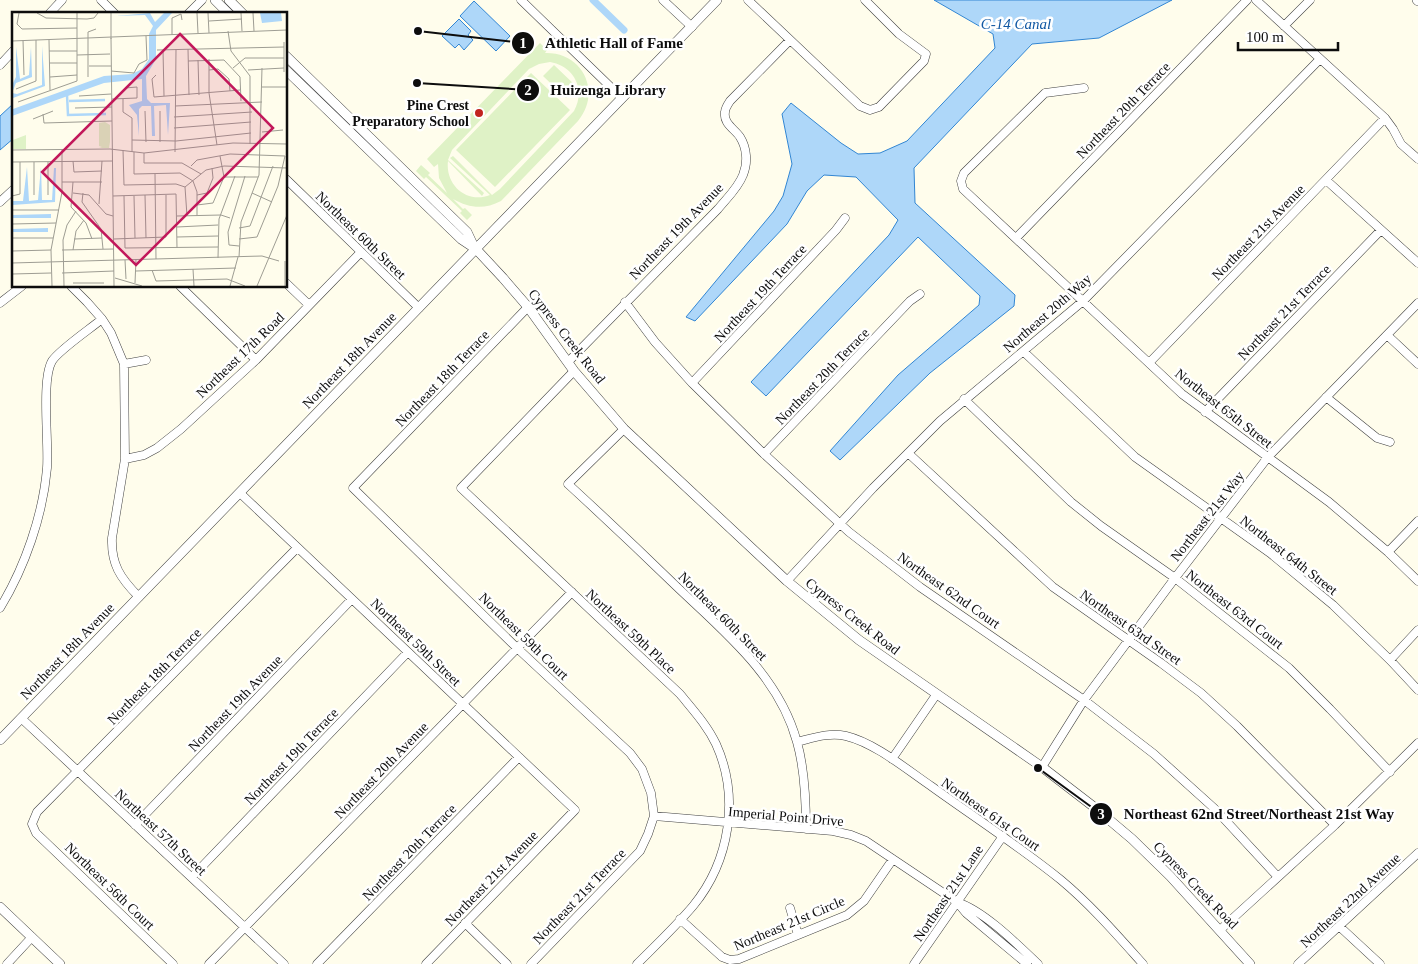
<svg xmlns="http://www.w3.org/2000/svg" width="1418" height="964" font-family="'Times New Roman',serif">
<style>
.pitch{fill:#dff2c6;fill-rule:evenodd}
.water{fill:#aed7f9;stroke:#3286d3}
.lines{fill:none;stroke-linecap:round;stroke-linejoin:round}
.canal{stroke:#aed7f9;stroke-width:7}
.minor-casing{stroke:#404040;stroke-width:9}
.tertiary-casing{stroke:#404040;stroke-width:10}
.minor{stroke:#fff;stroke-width:8}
.tertiary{stroke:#fff;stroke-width:9}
.poi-dot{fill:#c2241f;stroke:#fff;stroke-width:2}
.labels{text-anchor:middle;stroke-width:5;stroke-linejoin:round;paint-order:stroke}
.poi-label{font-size:14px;font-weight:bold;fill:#0d0d0d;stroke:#fff;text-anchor:end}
.street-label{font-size:14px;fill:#0d0d0d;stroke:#fff}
.water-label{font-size:15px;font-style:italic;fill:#1158a3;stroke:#fff}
.inset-river{fill:none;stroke:#aed7f9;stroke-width:2.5}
.inset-road{fill:none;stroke:#9e9d93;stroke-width:1}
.view{fill:#c2185b;fill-opacity:0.15;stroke:#c2185b;stroke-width:2.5}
.inset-edge{fill:none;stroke:#0d0d0d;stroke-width:2.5}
.leader{fill:none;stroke:#0d0d0d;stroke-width:2}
.callout-dot{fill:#0d0d0d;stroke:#fff;stroke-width:2}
.mark-label{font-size:15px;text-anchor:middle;font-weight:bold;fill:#fff}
.callout-label{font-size:15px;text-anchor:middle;font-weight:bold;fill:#0d0d0d;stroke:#fff;stroke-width:5;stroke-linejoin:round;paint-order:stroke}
</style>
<rect width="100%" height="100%" fill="#fffdec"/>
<path class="pitch" d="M540,43l7,7 -2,3c38,-1 57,39 33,68l-77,80c-17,9 -32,7 -48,-2l10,10 2,-1 7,7 -5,5 -7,-7 2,-2 -36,-34 -2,2 -8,-8 5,-6 9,8 -2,2 19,18 -8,-15 -1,-14 -4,3 -7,-8zM550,62c24,4 36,27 24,49l-74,78 -8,6 -39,-39 -3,2 40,37c-23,9 -45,-10 -42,-34l34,35 2,-3 -36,-33 4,-10 77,-81 10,-5z
M554,65l23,22 -11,11 -23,-22z
M531,73l39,37 -75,77 -39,-37z"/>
<path class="water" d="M934,0h238l-73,38 -67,6 -118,124 1,35 100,92 -1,11 -84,67 -90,87 -10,-9 68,-76 81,-70 1,-9 -62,-59 -152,159 -15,-14 138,-147 9,-15 -42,-43 -32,-2 -17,16 -20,33 -92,97 -9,-4 88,-106 9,-15 9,-32 -10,-50 9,-11 50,40 17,11 22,-1 27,-12 88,-93 -2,-14z
M474,1l36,35 -14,15 -36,-35z
M459,19l12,12 -3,4 5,5 -9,10 -5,-6 -4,4 -13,-12z
M14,103v35l-14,12v-34z"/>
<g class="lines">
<path class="canal" d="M593,0l31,30"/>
<defs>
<path id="minor" d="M101,0l14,14
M521,0l101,98
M663,0l29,27
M748,0l112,106 10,4 9,-3 45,-46 2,-7 -27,-20 -34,-34
M1256,0l129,118 8,11 8,15 17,15
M49,14l13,-14
M188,14l14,-14
M1284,26l26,-26
M0,65l14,-15
M1084,88l-39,5 -81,80 -3,8 2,8 219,205 147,108 59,50 30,29
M286,179l133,129
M1326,180l92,83
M0,202l14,-13
M1016,238l231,-238
M286,283l23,22
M71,286l16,16 15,17 9,14 13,31 1,95 -13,79c-1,26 8,40 27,59
M180,286l76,74
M625,302l30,40 37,41 72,71 85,78 71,55 164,113 70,54 61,55 63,68
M0,303l22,-17
M528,307l-175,181 164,160 113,105 12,16 9,24 3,23 -6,18 -8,17 -109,113
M1387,335l31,29
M1024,352l111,105 135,96 63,52 57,55 28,30
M568,362l150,-153c9,-11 20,-21 25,-34 5,-12 4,-27 -3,-38 -5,-8 -17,-13 -15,-25 0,-3 3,-8 5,-11l60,-61
M1149,363l236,-245
M124,364l22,-4
M574,371l-113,117 219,206c13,16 27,31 36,50 24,53 14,117 -23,162 -17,20 -37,39 -56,58
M692,383l144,-153 9,-12
M1326,397l51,41 13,4
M964,399l107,103 30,24 74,52 114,90 41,41 60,63
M1205,412l176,-182
M624,429l-56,55c36,33 72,67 107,101 48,46 104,90 122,157 8,28 9,58 9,87
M908,453l145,134 108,76 40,30 36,33 98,99
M764,454l146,-153 10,-7
M125,459l19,-4 13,-7 24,-19 75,-69 105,-108
M240,493l335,317 -149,154
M1388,552l30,-31
M787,581l86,-93 67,-67 143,-120 237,-242
M0,608c25,-41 43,-93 47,-140 2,-25 -6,-88 5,-107 7,-11 38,-32 50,-42
M1390,660l28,-30
M21,718l263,246
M797,742c16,-4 32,-10 49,-6 29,7 60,33 85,50 43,31 88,60 130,94 30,25 56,55 82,84
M892,759l44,-64
M1042,767l42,-67 91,-122 93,-121 150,-154
M654,816l179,15 18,4 15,6 91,61 9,11 61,51
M135,825l217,-226
M192,877l216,-225
M957,902c27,9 60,42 81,62
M790,908l8,27
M680,919l42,38 8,3 9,-1 108,-44 17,-14 29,-42
M465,923l42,41
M1340,927l40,37
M1220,930l115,-105 83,-82
M7,964l25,-27
M173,964l-137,-131 -4,-9 5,-12 260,-264
M209,964l363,-372
M317,964l202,-207
M914,964l89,-128
M1298,964l120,-111"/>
<path id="tertiary" d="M215,0l14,14
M229,0l14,14
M1417,0l1,1
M286,56l181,176 7,15
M286,70l175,169 15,10 27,29 25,29 46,64 50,58 163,152 72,59 183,127 52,40 38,32 38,37 80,88
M0,740l717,-740
M0,907l60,57"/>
</defs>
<use href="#minor" class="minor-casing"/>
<use href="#tertiary" class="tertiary-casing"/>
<use href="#minor" class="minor"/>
<use href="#tertiary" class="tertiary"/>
</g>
<circle class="poi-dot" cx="479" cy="113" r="5"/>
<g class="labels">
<g class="poi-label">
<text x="469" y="110">Pine Crest<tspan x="469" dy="16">Preparatory School</tspan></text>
</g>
<g class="street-label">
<text transform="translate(1123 110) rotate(-46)" y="5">Northeast 20th Terrace</text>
<text transform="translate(676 231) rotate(-46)" y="5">Northeast 19th Avenue</text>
<text transform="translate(1258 232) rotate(-46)" y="5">Northeast 21st Avenue</text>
<text transform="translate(361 235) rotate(44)" y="5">Northeast 60th Street</text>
<text transform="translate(760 293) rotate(-47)" y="5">Northeast 19th Terrace</text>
<text transform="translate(1284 312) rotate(-46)" y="5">Northeast 21st Terrace</text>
<text transform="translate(1047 313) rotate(-41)" y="5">Northeast 20th Way</text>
<text transform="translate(567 336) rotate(52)" y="5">Cypress Creek Road</text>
<text transform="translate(240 355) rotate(-44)" y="5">Northeast 17th Road</text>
<text transform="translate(349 360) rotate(-46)" y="5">Northeast 18th Avenue</text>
<text transform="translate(822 376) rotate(-46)" y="5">Northeast 20th Terrace</text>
<text transform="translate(442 378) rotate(-46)" y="5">Northeast 18th Terrace</text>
<text transform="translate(1224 408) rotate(38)" y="5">Northeast 65th Street</text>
<text transform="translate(1207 516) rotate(-52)" y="5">Northeast 21st Way</text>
<text transform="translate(1289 555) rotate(38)" y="5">Northeast 64th Street</text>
<text transform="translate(949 590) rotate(35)" y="5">Northeast 62nd Court</text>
<text transform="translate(1235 609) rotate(38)" y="5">Northeast 63rd Court</text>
<text transform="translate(723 616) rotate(45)" y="5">Northeast 60th Street</text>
<text transform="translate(853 616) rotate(38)" y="5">Cypress Creek Road</text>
<text transform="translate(1131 627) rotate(35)" y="5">Northeast 63rd Street</text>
<text transform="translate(631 631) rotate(43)" y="5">Northeast 59th Place</text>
<text transform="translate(524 636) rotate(44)" y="5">Northeast 59th Court</text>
<text transform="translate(416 642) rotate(44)" y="5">Northeast 59th Street</text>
<text transform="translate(67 651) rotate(-46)" y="5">Northeast 18th Avenue</text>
<text transform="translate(154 676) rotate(-46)" y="5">Northeast 18th Terrace</text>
<text transform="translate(235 703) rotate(-46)" y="5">Northeast 19th Avenue</text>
<text transform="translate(291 756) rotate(-46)" y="5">Northeast 19th Terrace</text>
<text transform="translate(381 770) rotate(-46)" y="5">Northeast 20th Avenue</text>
<text transform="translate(991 814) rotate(35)" y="5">Northeast 61st Court</text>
<text transform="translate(786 816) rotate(5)" y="5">Imperial Point Drive</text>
<text transform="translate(161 832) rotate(43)" y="5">Northeast 57th Street</text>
<text transform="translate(409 852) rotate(-46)" y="5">Northeast 20th Terrace</text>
<text transform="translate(491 878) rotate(-46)" y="5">Northeast 21st Avenue</text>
<text transform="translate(1196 885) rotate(46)" y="5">Cypress Creek Road</text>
<text transform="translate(110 886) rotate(44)" y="5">Northeast 56th Court</text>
<text transform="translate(948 893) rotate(-56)" y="5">Northeast 21st Lane</text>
<text transform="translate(579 896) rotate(-46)" y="5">Northeast 21st Terrace</text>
<text transform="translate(1350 900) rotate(-43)" y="5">Northeast 22nd Avenue</text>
<text transform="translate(789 923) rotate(-23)" y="5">Northeast 21st Circle</text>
</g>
<g class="water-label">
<text x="1016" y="29">C-14 Canal</text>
</g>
</g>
<g transform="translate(12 12)">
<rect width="275" height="275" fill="#fffdec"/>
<path d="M93,110l5,3v17l-1,6h-10l3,-1 -3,-1v-23zM14,123v14h-14l1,-9z" fill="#dff2c6"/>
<path d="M138,1l5,9 9,-9h8l-16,17v29l-10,17 1,23 4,4h19l-2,32 -2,-30 -12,1 1,30h-3l-1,-30h-9l-3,3v27l-2,-21 -8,-10 13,-4v-22l-38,4 -92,33v-31l4,-8v-30l4,32 9,-4 2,-28 1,30 -16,6 -4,10 5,1 25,-9v-39l3,40 -32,12v11l91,-33 28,-2 10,-5 7,-10v-25l4,-8 -8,-11 -29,1zM248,1h21l1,8 -20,2zM15,155l2,34 9,-1 3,-33 1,33h10l2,-32h2l-1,34 -43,3v-4h11zM39,202v4h-39v-3zM36,216v4h-36v-3z" fill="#aed7f9"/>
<path class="inset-river" d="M55,83l1,20 38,-1M57,89l36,-1"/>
<path class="inset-road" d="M7,1l-2,11 5,5 55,-1M25,1l9,5 41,1 7,-1 4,-5M99,1v26M185,1l1,20M196,1l1,20M229,1l1,18M241,1l1,18M197,9l33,-2M216,19l3,20 19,25v68M160,23v-17l9,-4 1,6M99,26l3,248M11,28l1,35M37,28l1,50M0,29l275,-11M272,30v30M176,37l1,46M145,38l127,-3M151,38l1,46M37,39h28M65,43l33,-1M197,47v34l8,52M186,48l1,35M176,49l36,-1 16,17 1,24M37,51h28M77,54h22M221,56l12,-10h39M197,58l9,-1 11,10 1,12M236,58l36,-2M99,59l23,2 5,-9 8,-4 -1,-24M144,63l-4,4 2,18 86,-7M38,65l27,-2M76,65v-45l8,-3M250,75h25M4,77l20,-8v-41M67,84l32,-2M100,87l25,-1v-11l-12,1M111,87v13l9,6v34M6,90l59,-21v-68M163,94l87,-4M63,96l37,-1M133,99l1,31M148,99v31M31,102l1,9 68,-2M162,105l78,-5M21,107l20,-8M162,116l77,-6M250,120l21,-2M120,128l44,1 75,-8M0,138l98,-1 34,4 89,-10 54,1M111,138l1,35 52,-1 9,3M122,140v22l46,-1 13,8 4,11v24M163,140l1,-103M132,141v10h38l19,11M61,149l1,11 28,-1M0,150l101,-1M179,154l6,-6 33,-6 55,2 -7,30 -21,51 -18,2M143,162l1,85M212,165h34M50,170h40M61,170l-2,25 15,16 6,16M173,175l21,-17 18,-4 63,2M173,175l2,29M61,181l16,2 17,19 7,2M71,181l-1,9 19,27 2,20M240,181l20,9M22,183v-33M36,183v-33M133,183l1,43M185,183l10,-2 6,-15 -1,-10M0,184l8,-2v-32M101,184l63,-2 1,54M112,184l1,52 93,-1M122,184l1,42M87,192l3,-43M185,193l16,-2 11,-26 -4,-21M0,198h47M165,204l44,-1 9,3M0,212l44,-1M165,215l41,-2M227,216l11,-2 23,-60M165,225l41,-1M0,226h41M62,227l28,-1M102,227l52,-2v-42M227,234l-10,-1 -1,-13 17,-56M50,238l52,-1M61,238l3,-19 8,-11M0,239l39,-1M227,245l2,-35 18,-47 3,-107M206,246l1,-39 16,-43M113,248l1,19M0,251l250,-7 17,5M181,257l1,17M140,258l4,11 71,-2 18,7M124,259l100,-3M50,261l52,-2M0,262l39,-1M103,266l27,8M61,271h31M123,271l1,-24M40,274l-1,-36 11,-58v-43M52,274l-1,-46 4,-15 9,-14M218,274l8,-29M245,274l30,-71M273,274v-25"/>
<path class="view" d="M168,22l93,94 -137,137 -94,-93z"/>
<rect width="275" height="275" class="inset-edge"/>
</g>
<path class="leader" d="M418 31L523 43M417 83L528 90M1038 768L1101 814"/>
<g class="callout-dot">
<circle cx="418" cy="31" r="5"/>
<circle cx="417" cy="83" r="5"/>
<circle cx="1038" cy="768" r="5"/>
<circle cx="523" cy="43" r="12"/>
<circle cx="528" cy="90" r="12"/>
<circle cx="1101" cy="814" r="12"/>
</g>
<g class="mark-label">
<text x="523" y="48">1</text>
<text x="528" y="95">2</text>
<text x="1101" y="819">3</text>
</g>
<g class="callout-label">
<text x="614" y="48">Athletic Hall of Fame</text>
<text x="608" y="95">Huizenga Library</text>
<text x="1259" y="819">Northeast 62nd Street/Northeast 21st Way</text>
</g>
<path d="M1238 42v8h100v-8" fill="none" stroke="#0d0d0d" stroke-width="2.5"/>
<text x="1246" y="42" font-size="15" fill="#0d0d0d" stroke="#ffffff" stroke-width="4" paint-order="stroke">100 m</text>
</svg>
